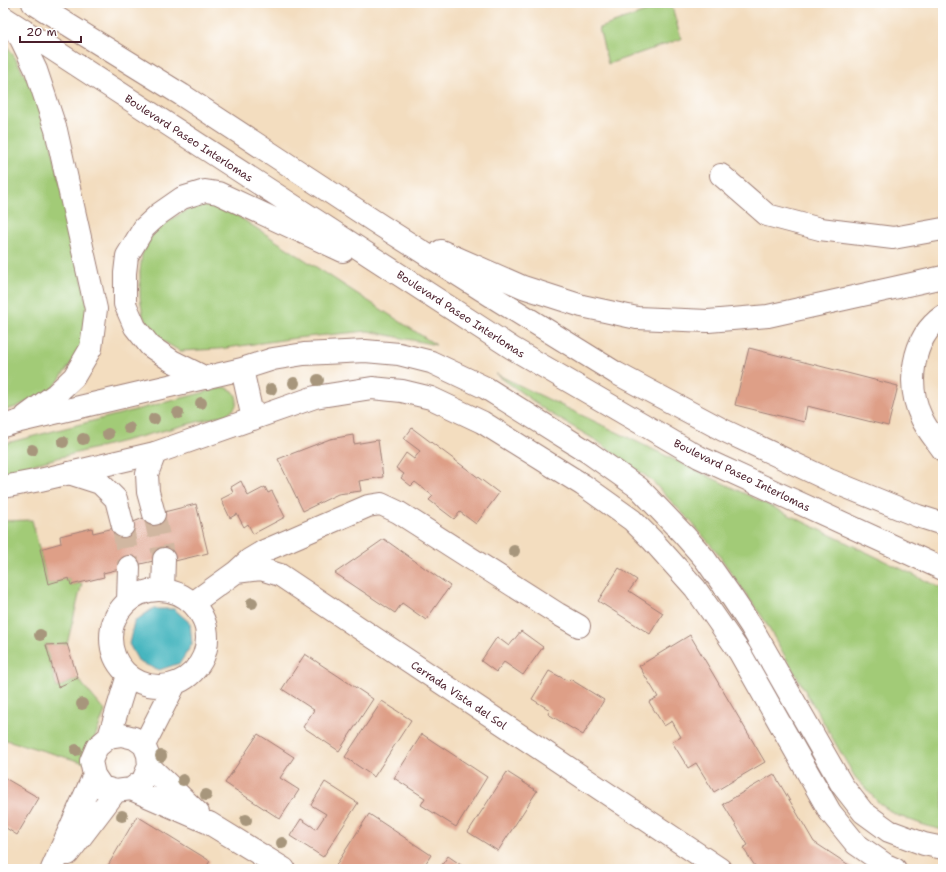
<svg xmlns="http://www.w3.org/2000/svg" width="946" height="872" font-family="'Shantell Sans',sans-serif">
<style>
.green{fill:#a2cb77;stroke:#767551}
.water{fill:#47b6bf;stroke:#486a75}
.building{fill:#de9f87}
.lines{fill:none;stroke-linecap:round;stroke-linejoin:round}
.minor-tunnel{stroke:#d1b7a1;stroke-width:22;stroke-dasharray:22 11;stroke-linecap:butt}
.minor-casing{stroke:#9e7e75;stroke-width:24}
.secondary-casing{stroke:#9e7e75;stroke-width:24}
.minor{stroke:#fff;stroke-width:22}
.secondary{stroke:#fff;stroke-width:22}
.tree{fill:#a7967c}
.labels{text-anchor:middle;stroke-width:3;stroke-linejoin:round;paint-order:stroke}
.street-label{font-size:11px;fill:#4a1f2b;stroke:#fff}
</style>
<rect width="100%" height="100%" fill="#fff"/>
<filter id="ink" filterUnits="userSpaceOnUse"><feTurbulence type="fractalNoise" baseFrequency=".025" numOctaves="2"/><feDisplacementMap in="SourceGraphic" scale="8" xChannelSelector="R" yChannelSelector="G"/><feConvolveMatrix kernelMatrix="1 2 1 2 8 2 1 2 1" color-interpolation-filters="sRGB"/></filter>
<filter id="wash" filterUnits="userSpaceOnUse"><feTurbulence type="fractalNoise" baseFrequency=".012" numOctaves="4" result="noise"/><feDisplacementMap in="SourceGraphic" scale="16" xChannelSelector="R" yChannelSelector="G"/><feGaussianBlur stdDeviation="0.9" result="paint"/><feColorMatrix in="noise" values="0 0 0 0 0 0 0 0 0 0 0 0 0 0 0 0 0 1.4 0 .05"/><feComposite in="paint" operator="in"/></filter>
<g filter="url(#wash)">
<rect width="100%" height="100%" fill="#f3ddbf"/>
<path class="green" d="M671,3l10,36 -73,25 -9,-36z
M5,43l9,13 19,34 16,44 40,177 -5,34 -32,45 -36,17 -13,4v-367z
M202,202l25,7 209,136 -68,-14 -72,7 -77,11 -39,2 -24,-14 -13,-21 -3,-19v-25l2,-18 13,-24 20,-13z
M496,374l447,215v241l-16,-4 -31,-11 -16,-11 -25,-27 -92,-159 -47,-67 -23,-27 -43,-45 -53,-38 -49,-29z
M225,387l8,4c7,9 4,17 -5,23l-225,58v-28z
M32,520l16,64 21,-6 2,7 11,-2 -15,61 -22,1 12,43 21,-9 27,32 -20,52 -82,-24v-218z"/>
<path class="water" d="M152,609h22l16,14 2,21 -12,19 -21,7 -20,-8 -10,-18 5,-22z"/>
<g id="blocks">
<path class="building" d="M749,348l149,38 -10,40 -81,-20 -3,16 -69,-17z
M412,428l87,65 -23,31 -16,-12 -6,7 -25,-19 4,-4 -18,-14 -4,4 -10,-8 3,-4 -8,-6 10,-15 8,6 6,-8 -16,-12z
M353,435l1,9 24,-4 5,37 -24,4 2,10 -23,3 -35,17 -25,-52 52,-20z
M241,481l7,15 17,-9 3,6 4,-2 13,26 -32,17 -5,-10 -4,3 -7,-13 -7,4 -9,-19 12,-6 -2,-6z
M196,504l12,49 -33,8 -1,-5 -71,17 1,4 -33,8 -2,-7 -21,6 -8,-35 21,-6 -1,-7 32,-8 1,5 30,-7 31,-12 11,2 -1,-4z
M384,539l66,47 -24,34 -24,-17 -7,10 -60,-40z
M619,568l18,12 -8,11 34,22 -13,21 -52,-33z
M521,631l22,16 -20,28 -19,-13 -8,10 -15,-11 16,-24 12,9z
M690,635l75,127 -51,30 -18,-29 -8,5 -16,-26 9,-5 -9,-16 -8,5 -15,-24 9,-5 -19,-31z
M67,644l11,34 -20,9 -12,-42z
M305,654l68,45 -34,52 -36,-24 11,-17 -32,-21z
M549,671l19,10 2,-2 34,21 -21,35 -35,-21 2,-4 -18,-11z
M382,701l29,19 -37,57 -29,-20z
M258,734l36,23 -14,21 19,12 -19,29 -55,-36z
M422,734l65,43 -31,50 -35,-22 4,-7 -31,-20z
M507,772l30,19 -39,60 -30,-19z
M774,774l40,68 41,27h-91l-2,-2 -5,2 -14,-21 5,-3 -25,-41z
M3,777l36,21 -22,37 -14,-9z
M325,782l33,21 -35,54 -33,-21 11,-17 15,10 10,-15 -15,-9z
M369,814l62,41 -9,14h-80l-6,-4z
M137,816l73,45 -5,8h-99z
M448,856l19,13h-28z"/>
</g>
</g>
<g filter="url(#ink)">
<use href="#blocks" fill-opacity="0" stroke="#9e7e75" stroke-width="1"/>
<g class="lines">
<path class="minor-tunnel" d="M154,514l10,45
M123,526l6,41"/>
<defs>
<path id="minor" d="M721,175l46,40 53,14 73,9 50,-9
M69,473l31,10 16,16 7,27
M154,514l-6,-22 -1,-18 8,-21
M237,571l12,-11 15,-9 104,-45 13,-2 17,8 160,102 21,12
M163,589l1,-30
M111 638a48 48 0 1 1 96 0a48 48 0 1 1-96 0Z
M128,601l1,-34
M193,603l43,-31 25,-3 19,6 440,294
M109,737l13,-2 12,3 10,7 4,10 1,11 -6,14 -12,9 -15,2 -14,-4 -8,-12 -3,-14 6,-14 12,-10 19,-62
M144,745l31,-61
M149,766l49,47
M131,789l78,34 75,46
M68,854l48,-63
M52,869l42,-94"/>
<path id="secondary" d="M33,3l149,92 198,130 118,75 118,73 107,57 106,50 89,36 25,8
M3,17l509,331 187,109 244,112
M10,24l11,15 15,31 20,60 40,179 -5,39 -17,29 -18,17 -30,22
M441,251l82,36 59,19 55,12 71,3 60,-5 175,-39
M943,316c-32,22 -37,70 -21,103 5,11 14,21 21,31
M242,369l11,50
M206,378l-34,-17 -22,-15 -15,-19 -10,-23v-31l2,-17 17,-28 15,-14 23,-16 23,-7 13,2 125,58
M3,426l17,-5 222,-52 31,-10 31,-5 61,-3 34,3 32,8 55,26 102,64 51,36 45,47 21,24 26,37 20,30 91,159 21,27 26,19 35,13 19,4
M3,487l37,-7 115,-27 160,-56 57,-9 30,3 29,7 51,24 101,63 49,35 20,20 43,48 25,36 20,29 90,159 26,32 30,21 9,4"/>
</defs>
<use href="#minor" class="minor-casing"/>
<use href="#secondary" class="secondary-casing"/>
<use href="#minor" class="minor"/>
<use href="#secondary" class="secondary"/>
</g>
<g class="tree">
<circle cx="318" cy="380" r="6"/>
<circle cx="294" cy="383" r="6"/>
<circle cx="271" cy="389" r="6"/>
<circle cx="201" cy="403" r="6"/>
<circle cx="178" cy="413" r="6"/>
<circle cx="154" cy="419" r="6"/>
<circle cx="129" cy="428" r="6"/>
<circle cx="108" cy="434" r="6"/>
<circle cx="83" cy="439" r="6"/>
<circle cx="63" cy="442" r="6"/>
<circle cx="32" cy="450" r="6"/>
<circle cx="514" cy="551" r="6"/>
<circle cx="252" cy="603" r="6"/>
<circle cx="40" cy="635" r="6"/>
<circle cx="82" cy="704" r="6"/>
<circle cx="76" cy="750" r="6"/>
<circle cx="161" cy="756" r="6"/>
<circle cx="183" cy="780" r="6"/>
<circle cx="206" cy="795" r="6"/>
<circle cx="122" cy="816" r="6"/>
<circle cx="246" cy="820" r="6"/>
<circle cx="282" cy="843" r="6"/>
</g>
</g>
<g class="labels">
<g class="street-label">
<text transform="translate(189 138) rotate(33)" y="4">Boulevard Paseo Interlomas</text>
<text transform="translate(461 314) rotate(33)" y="4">Boulevard Paseo Interlomas</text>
<text transform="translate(742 475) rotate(26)" y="4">Boulevard Paseo Interlomas</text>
<text transform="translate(459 695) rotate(34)" y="4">Cerrada Vista del Sol</text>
</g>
</g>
<rect width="946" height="872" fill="none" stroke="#fff" stroke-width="16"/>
<path d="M20 36v6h61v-6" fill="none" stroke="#4a1f2b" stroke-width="2"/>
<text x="26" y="36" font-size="12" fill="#4a1f2b" stroke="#ffffff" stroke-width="3" paint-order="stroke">20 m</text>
</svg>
